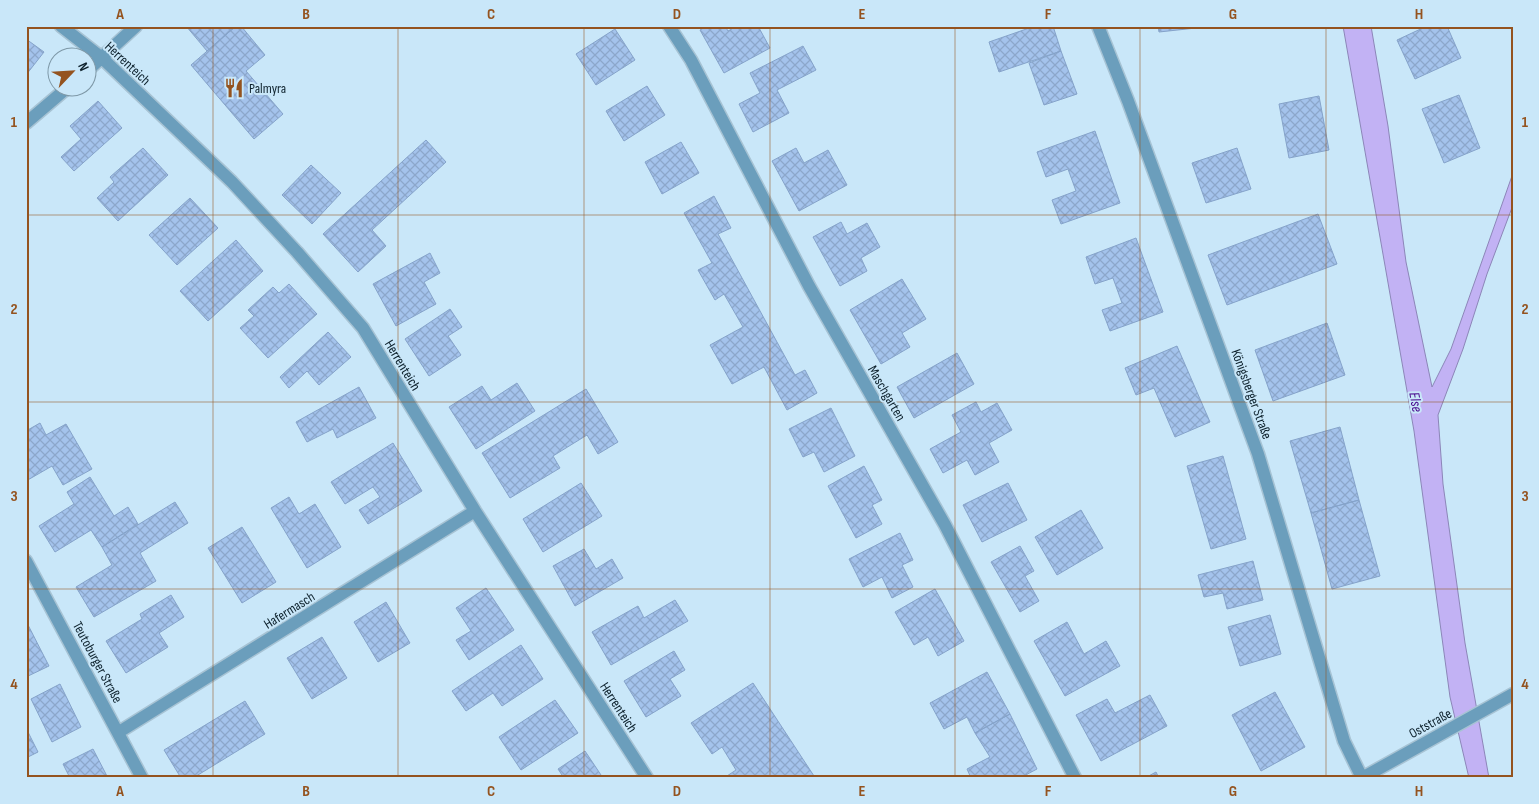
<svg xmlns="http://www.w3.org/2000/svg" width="1539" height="804" font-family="'Sofia Sans Condensed',sans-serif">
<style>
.water{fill:#c2b2f4;stroke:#8c86b8}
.building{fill:url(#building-cross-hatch);stroke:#85a3ca}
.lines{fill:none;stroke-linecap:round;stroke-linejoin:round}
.minor-casing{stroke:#a7c3d4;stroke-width:15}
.minor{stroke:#6b9ebc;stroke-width:12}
.grid{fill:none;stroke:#94531f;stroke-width:1;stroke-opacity:0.55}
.labels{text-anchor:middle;stroke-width:4;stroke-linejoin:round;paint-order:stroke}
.street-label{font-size:14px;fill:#0d212c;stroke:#c9e7f9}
.poi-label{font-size:14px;fill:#0d212c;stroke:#c9e7f9;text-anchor:start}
.water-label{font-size:15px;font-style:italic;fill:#45018b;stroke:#c9e7f9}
.neatline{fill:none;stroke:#94531f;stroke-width:2}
.grid-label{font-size:16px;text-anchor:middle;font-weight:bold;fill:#94531f}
</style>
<defs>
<pattern id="building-cross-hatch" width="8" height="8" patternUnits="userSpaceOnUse" patternTransform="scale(1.25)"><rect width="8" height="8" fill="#a4c3ec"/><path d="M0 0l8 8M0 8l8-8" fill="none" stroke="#8ca7cb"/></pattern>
</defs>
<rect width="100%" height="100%" fill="#c9e7f9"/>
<path class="water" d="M1343,26h28l17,100 18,136 26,125 19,-38 62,-176v32l-26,69 -24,75 -25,66 5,69 22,159 24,135h-20l-19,-81 -36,-266z"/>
<path class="building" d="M186,26h50l-29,25z
M236,26h5l24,29 -19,16 37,43 -29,25 -63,-74z
M707,26h18l3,5 9,-5h21l12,22 -46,25 -24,-43z
M1035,26h18l8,25 -62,21 -10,-30z
M1158,26h38v2l-37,4z
M1427,26h20l14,32 -46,21 -18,-39z
M615,29l20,31 -39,25 -20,-31z
M26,39l18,13 -18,23z
M803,46l13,24 -39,20 12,23 -36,19 -14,-28 21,-11 -10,-20z
M1061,51l16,43 -33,11 -15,-42z
M647,86l18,29 -41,26 -18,-30z
M1459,95l21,53 -36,15 -22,-54z
M1319,96l10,54 -40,8 -10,-54z
M98,101l24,27 -48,43 -13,-14 20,-18 -11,-13z
M1095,131l25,72 -59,21 -9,-24 24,-9 -8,-22 -22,8 -9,-25z
M426,140l20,22 -74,68 14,16 -28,26 -35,-38z
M681,142l18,31 -37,21 -17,-32z
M143,148l25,27 -50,46 -21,-23 17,-16 -4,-5z
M796,148l8,15 24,-13 19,35 -48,26 -27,-50z
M1237,148l14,41 -45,14 -14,-40z
M311,165l30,28 -29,31 -30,-29z
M714,196l17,32 -13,6 77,141 10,-5 12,23 -30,17 -23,-43 -32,17 -22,-39 33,-18 -19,-33 -9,6 -17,-30 14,-7 -28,-50z
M190,198l28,30 -41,37 -28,-30z
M1318,214l19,50 -110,41 -19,-50z
M841,222l6,12 20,-11 13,24 -19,11 6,13 -27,15 -27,-49z
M1136,238l27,74 -53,19 -8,-21 20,-7 -9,-25 -18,6 -9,-27z
M236,240l27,31 -55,50 -28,-30z
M430,253l10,20 -16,9 12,22 -40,22 -23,-42z
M902,279l24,40 -24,14 8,14 -29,17 -31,-54z
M289,284l28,30 -49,44 -28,-30 14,-12 -6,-6 25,-23 6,6z
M450,309l12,18 -14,9 13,19 -32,21 -24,-37z
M1327,323l18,52 -72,26 -18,-51z
M328,332l23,25 -32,28 -12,-14 -18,17 -9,-11z
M1177,346l33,76 -35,15 -21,-49 -18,7 -11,-27z
M957,353l17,31 -60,34 -17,-31z
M517,383l18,28 -59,38 -27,-42 33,-21 9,14z
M359,387l17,31 -39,20 -4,-9 -26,13 -11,-20z
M586,389l32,53 -20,12 -11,-19 -34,21 7,12 -50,30 -28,-45z
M976,402l5,10 16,-9 15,27 -23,13 10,19 -24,13 -8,-15 -24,13 -13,-24 31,-17 -9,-17z
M831,408l24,48 -31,16 -10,-20 -11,5 -14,-28z
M40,423l6,12 20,-11 26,45 -29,16 -11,-19 -26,15v-50z
M1340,427l19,73 -48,13 -21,-72z
M393,443l29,48 -54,33 -9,-14 21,-13 -7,-10 -28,17 -14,-22z
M1223,456l23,83 -35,10 -24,-83z
M864,466l18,34 -10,5 10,19 -26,14 -28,-52z
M90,477l24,39 14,-9 10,17 -36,23 -11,-17 -36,22 -16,-26 35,-22 -7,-12z
M581,483l21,33 -59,36 -20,-33z
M1008,483l19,37 -45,22 -19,-37z
M289,497l10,17 16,-10 26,43 -34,21 -36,-60z
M1359,500l21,76 -48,13 -21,-76z
M175,502l13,21 -48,30 16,28 -62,36 -18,-30 36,-22 -10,-18z
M1081,510l22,38 -46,27 -22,-38z
M242,527l34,55 -34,21 -34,-55z
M900,533l13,27 -11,5 11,22 -21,11 -10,-21 -19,10 -14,-28z
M1020,546l14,25 -9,5 14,25 -19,11 -29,-50z
M584,549l12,20 16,-10 11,19 -48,28 -22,-40z
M1253,561l10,39 -36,9 -4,-16 -19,4 -6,-22z
M486,588l28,42 -45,30 -13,-20 15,-9 -15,-23z
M935,589l29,52 -26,15 -10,-19 -14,8 -19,-33z
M171,595l13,22 -25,16 9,14 -42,26 -20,-32 36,-22 -2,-5z
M675,600l13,21 -77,44 -19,-33 46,-26 6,12z
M386,602l24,41 -32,19 -24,-40z
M1270,615l11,39 -41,12 -12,-39z
M26,621l23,45 -23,11z
M1067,622l17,32 22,-13 14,25 -55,30 -31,-55z
M322,637l25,41 -35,21 -25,-41z
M521,645l22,34 -41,27 -9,-13 -27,18 -14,-20z
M674,651l11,19 -15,9 11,17 -35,21 -22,-36z
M987,672l23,42 -35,19 -8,-16 -23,12 -14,-26z
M753,683l61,93 -3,2h-87l12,-8 -14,-23 -10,7 -21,-31z
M60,684l21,43 -29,15 -21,-43z
M1275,692l30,55 -44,24 -29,-56z
M1150,695l17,31 -66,35 -25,-46 31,-16 8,14z
M555,700l23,33 -57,37 -22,-33z
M245,701l20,33 -72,44h-12l-17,-28z
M1010,714l27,55 -17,9h-49l-4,-9 23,-12 -15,-24z
M26,728l12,24 -12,6z
M93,749l15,29h-43l4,-2 -6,-12z
M585,751l18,27h-39l-6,-9z
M1156,772l3,6h-14z"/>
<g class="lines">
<defs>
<path id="minor" d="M61,26l41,32 130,124 65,70 66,76 112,183 172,267
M669,26l22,34 118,226 136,239 130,253
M1098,26l30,75 130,353 86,287 18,37
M88,70l48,-44
M26,123l41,-35
M26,561l116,217
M119,732l356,-221
M1362,778l151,-84"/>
</defs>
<use href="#minor" class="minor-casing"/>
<use href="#minor" class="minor"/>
</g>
<path class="grid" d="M213,26v752M398,26v752M584,26v752M770,26v752M955,26v752M1140,26v752M1326,26v752M26,215h1487M26,402h1487M26,589h1487"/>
<defs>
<symbol id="restaurant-bare" viewBox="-9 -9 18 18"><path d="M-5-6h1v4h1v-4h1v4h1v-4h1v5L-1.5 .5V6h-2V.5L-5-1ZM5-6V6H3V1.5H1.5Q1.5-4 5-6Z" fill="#94531f" stroke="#c9e7f9" stroke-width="2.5" paint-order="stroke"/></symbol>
</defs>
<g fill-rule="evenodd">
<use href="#restaurant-bare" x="220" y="74" width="28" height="28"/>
</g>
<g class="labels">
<g class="street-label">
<text transform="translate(128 63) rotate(43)" y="5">Herrenteich</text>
<text transform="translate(403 365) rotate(59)" y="5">Herrenteich</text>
<text transform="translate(887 393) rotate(60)" y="5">Maschgarten</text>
<text transform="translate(1252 394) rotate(70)" y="5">Königsberger Straße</text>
<text transform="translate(289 610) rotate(-32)" y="5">Hafermasch</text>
<text transform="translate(98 662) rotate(62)" y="5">Teutoburger Straße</text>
<text transform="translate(619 707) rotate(57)" y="5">Herrenteich</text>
<text transform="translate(1430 723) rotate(-29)" y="5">Oststraße</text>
</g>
<g class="poi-label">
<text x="249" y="93">Palmyra</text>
</g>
<g class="water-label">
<text transform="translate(1416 402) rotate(80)" y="5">Else</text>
</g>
</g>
<rect width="1539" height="804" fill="none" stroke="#c9e7f9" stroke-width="55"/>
<g transform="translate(72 72) rotate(65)"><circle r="24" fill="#c9e7f9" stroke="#7e98a7"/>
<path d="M0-4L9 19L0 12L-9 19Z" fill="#94531f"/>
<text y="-8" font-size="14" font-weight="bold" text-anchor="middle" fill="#0d212c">N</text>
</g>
<rect x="28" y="28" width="1484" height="748" class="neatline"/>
<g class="grid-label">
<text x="120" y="19">A</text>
<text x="306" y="19">B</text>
<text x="491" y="19">C</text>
<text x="677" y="19">D</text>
<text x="862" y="19">E</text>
<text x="1048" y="19">F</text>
<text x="1233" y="19">G</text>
<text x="1419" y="19">H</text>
<text x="14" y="127">1</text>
<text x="1525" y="127">1</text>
<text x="14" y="314">2</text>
<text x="1525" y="314">2</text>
<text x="14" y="501">3</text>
<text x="1525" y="501">3</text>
<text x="14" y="689">4</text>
<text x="1525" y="689">4</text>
<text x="120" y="796">A</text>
<text x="306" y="796">B</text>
<text x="491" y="796">C</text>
<text x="677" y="796">D</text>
<text x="862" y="796">E</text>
<text x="1048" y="796">F</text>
<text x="1233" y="796">G</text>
<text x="1419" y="796">H</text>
</g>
</svg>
